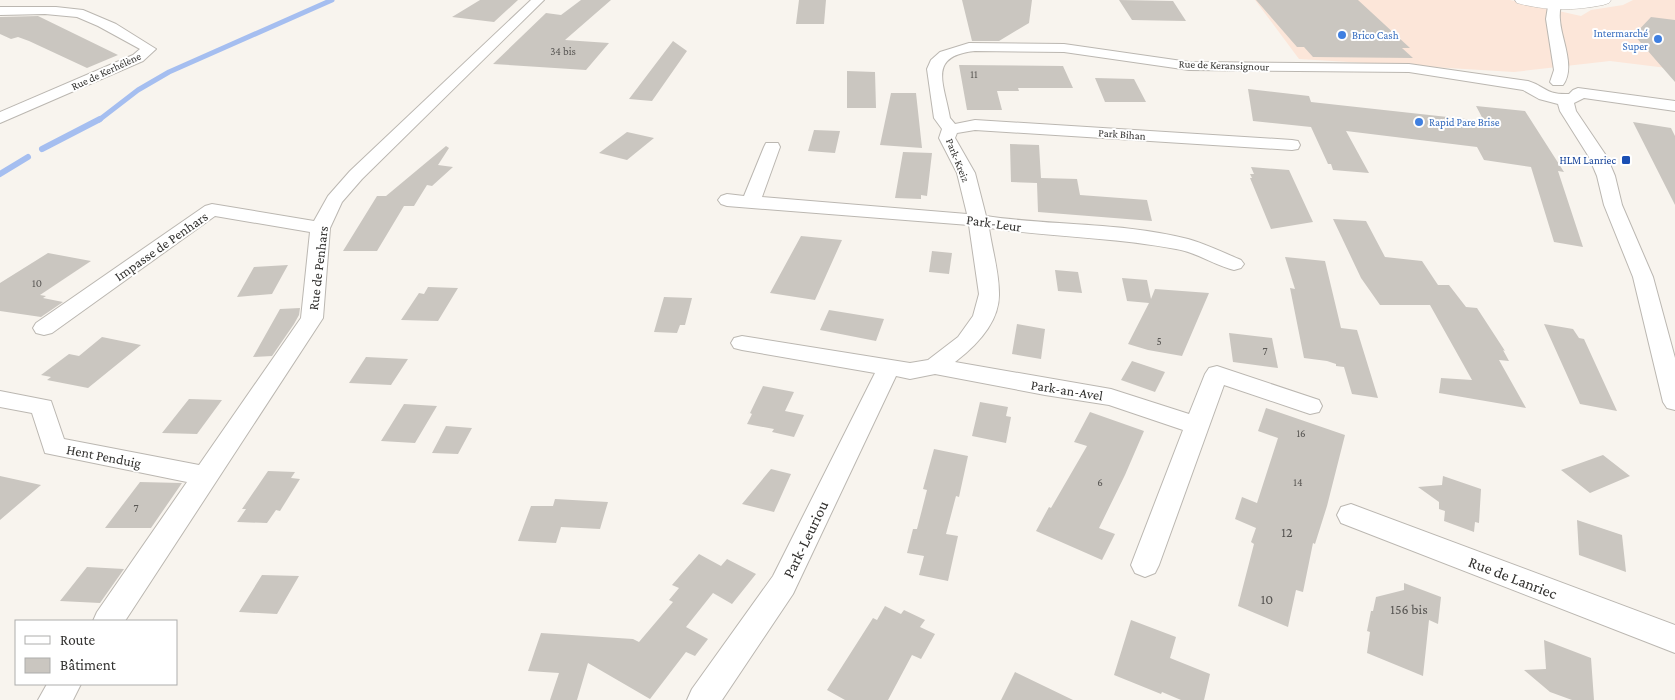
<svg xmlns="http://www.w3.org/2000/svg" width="1675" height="700" font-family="'Crimson Pro',serif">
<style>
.commercial{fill:#fce6d9}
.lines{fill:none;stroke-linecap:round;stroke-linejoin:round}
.stream-far1{stroke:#a5bef0;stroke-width:5}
.stream{stroke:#a5bef0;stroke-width:6}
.building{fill:#cac6c0}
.street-casing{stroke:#bbb7b1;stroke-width:2}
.primary-casing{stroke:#bbb7b1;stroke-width:1}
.street{fill:#fff;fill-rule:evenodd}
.primary{fill:#fff;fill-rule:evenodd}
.shop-dot{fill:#3f7fe0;stroke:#fff;stroke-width:2}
.transit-dot{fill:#1a4fb4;stroke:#fff;stroke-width:2}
.labels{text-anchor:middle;stroke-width:4;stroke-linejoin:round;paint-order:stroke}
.far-shop-label{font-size:11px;fill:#366cbe;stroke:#fff;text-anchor:start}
.number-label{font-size:11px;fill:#585653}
.far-street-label{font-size:11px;fill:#32312f;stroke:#fff}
.far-transit-label{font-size:11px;fill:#164399;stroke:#fff;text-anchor:end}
.street-label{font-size:14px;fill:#32312f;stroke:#fff}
.near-number-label{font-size:14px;fill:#585653}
.near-street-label{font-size:16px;fill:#32312f;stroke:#fff}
</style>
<rect width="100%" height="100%" fill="#f8f4ee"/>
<path class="commercial" d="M1255,0h255l71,16 10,-6 32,-5 10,-5h42v69l-65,-8 -96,11 -215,-13z"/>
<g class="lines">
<path class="stream-far1" d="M99,120l39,-30 31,-18 163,-72"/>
<path class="stream" d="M42,149l58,-30
M0,174l28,-17"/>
</g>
<path class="building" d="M480,0h38l-24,22 -42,-5z
M581,0h30l-46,40 44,3 -23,27 -93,-6 53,-51 15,2z
M799,0h27l-2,24h-28z
M962,0h70l-3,23 -30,18h-27z
M1119,0l54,1 13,20 -54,-1z
M1256,0h102l52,48h-8l11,10 -100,-1 -9,-10h-7z
M38,16l80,39 -31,13 -58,-27 -11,-4 -7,2 -11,-5v-17z
M1651,17l24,3v62l-41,-47z
M673,41l14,10 -35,50 -23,-2z
M959,65l104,1 10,22h-55l1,3h-22l5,19h-35z
M847,71l28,1 1,36h-29z
M1095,78l39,1 12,23h-41z
M1248,89l61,7 2,6 173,19 -8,-15 49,5 39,61 -6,-1 25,76 -29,-5 -23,-75 -47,-7 -7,-13 -131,-16 23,42 -36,-3 -2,-6h-3l-17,-37 -58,-6z
M891,93h25l6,55 -42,-3z
M1633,122l38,6 4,8v69z
M814,130l26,1 -5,22 -27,-2z
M627,132l27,6 -27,22 -28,-7z
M1010,144l29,1 2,33 36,1 3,16 67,5 5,21 -114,-9 -1,-29 -26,-1z
M446,146l3,2 -11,17 15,2 -21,19 -5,-1 -13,21h-10l-27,45h-34l34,-55h9z
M903,152l29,1 -5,43 -6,-1v4l-26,-1z
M1251,167l38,3 24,52 -42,7 -21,-51h2l-2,-4h4z
M1333,219l33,2 19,36 37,4 16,24h11l17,22 11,1 28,43 -2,-1 6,11 -10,-1 27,48 -87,-15 2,-15 31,2 -42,-75h-50l-19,-27z
M801,236l41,4 -27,60 -45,-7z
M932,251l20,2 -3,21 -20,-2z
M48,253l43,8 -51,34 6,1 -3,2 20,4 -22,15 -41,-6v-28z
M1285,257l40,4 16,67 16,2 21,68 -26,-4 -8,-27 -8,-1v-2l-9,-3 -23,-3 -14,-70 5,1z
M288,265l-16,29 -35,3 17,-30z
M1055,270l23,2 4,21 -24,-2z
M1122,278l25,2 4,19 4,-10 54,4 -27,63 -34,-6 -20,-6 21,-41 -22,-2z
M428,287l30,1 -20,33 -37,-1 18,-27 5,1z
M664,297l28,1 -7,27h-5l-3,8 -23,-1z
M300,308l-1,7 -5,9 -22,32 -19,1 27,-48z
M829,310l55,9 -8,22 -56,-11z
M1017,324l28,5 -4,30 -29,-5z
M1544,324l29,5 6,9 5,1 33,72 -37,-7z
M1229,333l43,5 6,30 -45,-6z
M102,337l39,8 -53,43 -41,-8 4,-3 -10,-2 28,-21 10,2z
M366,357l42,2 -17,26 -42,-2z
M1132,361l33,11 -10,20 -34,-12z
M763,386l31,6 -9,19 19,4 -10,22 -22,-5 2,-3 -27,-5 5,-10 -2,-1z
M189,399l33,1 -25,34 -35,-1z
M980,402l28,5 -2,9 5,1 -5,26 -34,-7z
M404,404l33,2 -22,37 -34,-2z
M1266,408l79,27 -18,71 -12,38 -2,-1 -10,49 -7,-2 -8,37 -50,-21 16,-62 -3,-2 5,-14 -21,-9 7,-22 15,6 21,-65 -20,-7z
M1090,412l54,19 -19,44 -26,53 16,6 -13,26 -66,-29 13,-24 2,1 36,-62 -13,-4z
M446,426l26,2 -14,26 -26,-1z
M934,449l34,7 -9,41 -3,-1 -10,38 12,2 -10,45 -29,-6 5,-19 -17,-3 6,-24h4l10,-39 -4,-1z
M1603,455l27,21 -40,17 -29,-23z
M771,469l20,5 -17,38 -32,-8z
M268,471l27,1 -4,6 9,1 -20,32 -4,-1 -9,13 -30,-1 9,-13h-4z
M0,476l41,9 -41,35z
M1443,476l38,13 -2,34 -4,-1 -1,10 -30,-11 1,-10 -6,-2v-7l-21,-15 24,-2z
M140,482l42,1 -31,45h-46z
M555,499l53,3 -8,27 -39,-2 -5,16 -38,-2 13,-35h22z
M1577,520l45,15 4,37 -47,-17z
M699,554l22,12 6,-7 29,15 -24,30 -19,-11 -27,34 22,12 -13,17 -9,-4 -36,47 -62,-36 -11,37h-27l9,-27 -31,-2 13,-38 92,6 6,3 34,-40 -4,-2 10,-12 -7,-3z
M87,567l37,2 -24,34 -40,-2z
M262,575l37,1 -22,38 -38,-2z
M1404,583l37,14 -3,27 -9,-4 -6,56 -56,-23 3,-21 -3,-1 4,-20h2l3,-14 28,-7z
M885,606l16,8 3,-4 21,10 -5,7 15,7 -14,25 -9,-4 -24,45h-43l-18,-10 46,-72 4,2z
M1131,620l45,17 -6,21 40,16 -6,26h-23l-19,-8 -1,2 -47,-19z
M1544,640l47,18 3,42h-22l-22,-8 -26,-22 22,-1z
M1015,672l58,28h-72z"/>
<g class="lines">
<defs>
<path id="street" d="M531,0h13l-182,179 -20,23 -12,26 -7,90 -198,303h-32l4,-9 90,-130 -142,-29 -13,-40 -32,-6v-16l51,10 13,38 135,26 102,-147 9,-86 -95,-16 -163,117 -8,2 -8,-2 -3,-5 3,-5 169,-117 7,-2 102,17 14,-25 22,-25z
M1549,0h12c0,6 -2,13 -1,20 1,19 16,47 3,65h-10l-3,-3 4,-12 -8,-51z
M0,7h56l27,3 33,14 40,25 -13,12 -143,62v-11l133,-57 7,-6 -42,-23 -21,-9 -32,-3 -45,1z
M969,43l95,1 125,18 220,2 119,17c17,5 17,14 41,13l4,-4 5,-2 97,13v10l-91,-13 -10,5 2,8 31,46 8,19 7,29 31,72 22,81v52l-8,-2 -4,-6 -30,-125 -29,-72 -7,-29 -8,-19 -29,-46 -2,-7 -19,-5 -16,-9 -114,-18 -220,-2 -125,-18 -89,-1c-48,5 -31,32 -25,67l5,6 20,-4 317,20 6,1 2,4 -2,4 -6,1 -317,-20 -18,3 -2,5 20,35 11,43c67,10 136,6 202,23 18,5 36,14 53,21l3,4 -3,4 -7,2c-20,-5 -38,-18 -58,-21 -62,-12 -125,-12 -187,-21 3,21 10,44 10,65 1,29 -23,53 -44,69l156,27 78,25 16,-40 4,-6 8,-2 102,34 3,6 -3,6 -9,2 -86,-29 -65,180 -4,8 -10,4 -10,-4 -4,-8 52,-135 -74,-25 -64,-10 -110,-21 -25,5 -14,-3 -103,218 -71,106h-35l5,-11 81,-113 102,-203 -133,-23 -8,-2 -3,-5 3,-5 8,-2 168,27 18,-3 30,-23 15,-21 6,-22 -10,-69 -242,-19 -6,-2 -3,-4 3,-4 6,-2 17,2 20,-49 2,-4h12l2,4 -18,50 205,17 -10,-41 -18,-35 3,-9 -8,-11 -7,-49 4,-9 9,-8z
M1351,504l324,121v28l-334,-130 -4,-8 4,-8z
M47,684h34l-8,16h-35z"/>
<path id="primary" d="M1515,0h96l-2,3 -6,2c-30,6 -56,6 -86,-2z"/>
</defs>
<use href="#street" class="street-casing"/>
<use href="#primary" class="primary-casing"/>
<use href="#street" class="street"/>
<use href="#primary" class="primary"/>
</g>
<g class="shop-dot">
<circle cx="1342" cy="35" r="5"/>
<circle cx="1658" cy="39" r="5"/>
<circle cx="1419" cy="122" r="5"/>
</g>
<rect class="transit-dot" x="1621" y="155" width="10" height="10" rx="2.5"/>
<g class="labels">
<g class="far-shop-label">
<text x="1648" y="37" text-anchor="end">Intermarché<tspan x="1648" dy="13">Super</tspan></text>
<text x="1352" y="39">Brico Cash</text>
<text x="1429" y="126">Rapid Pare Brise</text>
</g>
<g class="number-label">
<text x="563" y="55">34 bis</text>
<text x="974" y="78">11</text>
<text x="37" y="287">10</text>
<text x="1159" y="345">5</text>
<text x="1265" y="355">7</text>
<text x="1301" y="437">16</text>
<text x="1100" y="486">6</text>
<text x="1298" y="486">14</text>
<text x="136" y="512">7</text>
</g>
<g class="far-street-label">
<text transform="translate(1224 65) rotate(2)" y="4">Rue de Keransignour</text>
<text transform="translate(106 71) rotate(-25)" y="4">Rue de Kerhélène</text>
<text transform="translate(1122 134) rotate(4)" y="4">Park Bihan</text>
<text transform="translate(958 160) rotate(68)" y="4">Park-Kreiz</text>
</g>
<g class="far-transit-label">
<text x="1616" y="164">HLM Lanriec</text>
</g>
<g class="street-label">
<text transform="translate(994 223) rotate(8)" y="5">Park-Leur</text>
<text transform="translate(161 246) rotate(-35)" y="5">Impasse de Penhars</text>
<text transform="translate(318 268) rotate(-83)" y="5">Rue de Penhars</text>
<text transform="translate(1067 390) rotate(9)" y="5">Park-an-Avel</text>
<text transform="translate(104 456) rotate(11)" y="5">Hent Penduig</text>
</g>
<g class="near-number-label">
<text x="1287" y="537">12</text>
<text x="1267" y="604">10</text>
<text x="1409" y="614">156 bis</text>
</g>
<g class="near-street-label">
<text transform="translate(805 539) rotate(-64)" y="6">Park-Leuriou</text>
<text transform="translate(1513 577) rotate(21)" y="6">Rue de Lanriec</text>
</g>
</g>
<rect x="15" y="620" width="162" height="65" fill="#ffffff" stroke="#adadac"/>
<rect x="25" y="636" width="25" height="8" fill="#ffffff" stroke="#adadac"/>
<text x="60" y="645" font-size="15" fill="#32312f">Route</text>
<rect x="25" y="658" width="25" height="15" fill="#cac6c0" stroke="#adadac"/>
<text x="60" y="670" font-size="15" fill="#32312f">Bâtiment</text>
</svg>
